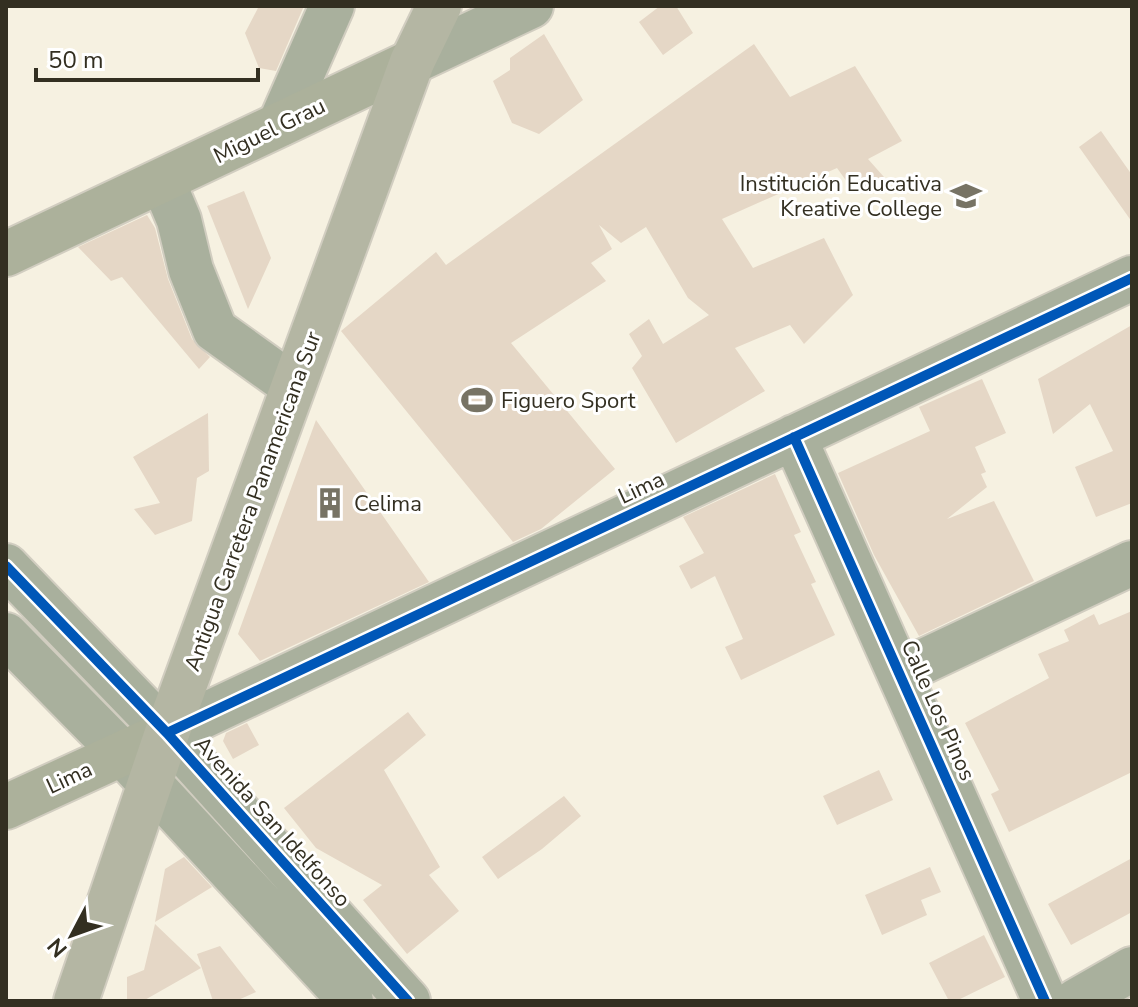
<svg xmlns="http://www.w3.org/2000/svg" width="1138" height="1007" font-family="'Nunito Sans',sans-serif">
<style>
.building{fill:#e5d7c6}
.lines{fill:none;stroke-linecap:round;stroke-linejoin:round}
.minor-casing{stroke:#d1cdc0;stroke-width:48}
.major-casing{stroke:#d1cdc0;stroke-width:48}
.highway-casing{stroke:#d1cdc0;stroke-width:48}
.minor{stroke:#a9b09d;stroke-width:44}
.major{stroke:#acb19b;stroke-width:44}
.highway{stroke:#b4b6a3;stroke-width:44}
.cycleway-casing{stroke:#fff;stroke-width:15}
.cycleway{stroke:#0057b8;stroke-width:10}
.labels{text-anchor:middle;stroke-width:6;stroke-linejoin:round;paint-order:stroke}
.street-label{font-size:22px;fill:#332f21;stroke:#fff}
.poi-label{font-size:22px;fill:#332f21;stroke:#fff;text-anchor:start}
</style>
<rect width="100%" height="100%" fill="#f6f1e1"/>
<path class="building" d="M259,6h45l-28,65 -17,-3 -14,-35z
M660,6h16l17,27 -30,22 -24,-33z
M544,34l39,66 -44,34 -27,-11 -19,-42 17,-11v-12z
M754,44l36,53 65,-31 47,75 -34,18 16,18 -29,16 -18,-25 -115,51 31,49 71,-30 29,57 -49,49 -14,-19 -55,23 30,43 -89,52 -44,-75 10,-12 -13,-22 20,-15 14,25 46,-29 -21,-17 -42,-71 -25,16 -22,-18 13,24 -21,14 15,18 -95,62 104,126 -74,60 -28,13 -172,-211 95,-79 10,13z
M1101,131l31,44v47l-53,-75z
M244,191l27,67 -23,51 -41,-103z
M147,215l8,13 13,51 24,60 18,18 -11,12 -77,-92 -11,4 -33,-34z
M1132,325v178l-36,14 -21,-50 38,-16 -23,-47 -37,30 -15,-55z
M982,379l24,54 -31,14 11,25 -5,2 6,13 -40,32 47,-18 40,80 -115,55 -45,-81 -36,-82 92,-42 -11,-24z
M208,413l1,58 -12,7 -5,43 -37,14 -21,-26 26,-6 -27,-46z
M316,420l113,162 -169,79 -22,-27z
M775,474l26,58 -7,3 22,47 -5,2 24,51 -94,45 -16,-33 18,-8 -28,-63 -24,13 -12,-23 25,-13 -21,-36z
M1132,611v161l-123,60 -18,-38 8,-4 -34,-67 84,-45 -11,-24 31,-13 -5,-11 30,-16 5,11z
M408,712l18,23 -42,35 56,97 -11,8 30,36 -52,43 -44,-54 19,-15 -66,-37 -32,-40z
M247,723l12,22 -26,14 -10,-18 3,-8z
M879,770l14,30 -56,25 -14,-29z
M564,796l17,20 -39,33 -44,30 -16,-22z
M184,857l28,30 -57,35 10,-53z
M1132,858v54l-61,33 -23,-41z
M930,867l11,25 -20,8 6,15 -45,20 -17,-40z
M155,924l46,44 -58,33h-16v-24l17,-7z
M984,935l21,42 -49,24h-7l-20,-38z
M220,946l36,46 -20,9h-23l-16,-47z"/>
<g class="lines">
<defs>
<path id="minor" d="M412,62l119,-56
M280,124l52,-118
M163,182l16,38 12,50 24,60 78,56
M794,437l251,564
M6,566l161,167 241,268
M6,635l115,117 230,249
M901,672l231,-109
M167,733l965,-455
M1076,1001l56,-32"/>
<path id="major" d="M6,254l406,-192
M6,807l161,-74"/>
<path id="highway" d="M76,1001l91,-268 245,-671 27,-56"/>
</defs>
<use href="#minor" class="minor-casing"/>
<use href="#major" class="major-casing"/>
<use href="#highway" class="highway-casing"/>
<use href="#minor" class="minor"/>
<use href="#major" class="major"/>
<use href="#highway" class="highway"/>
<defs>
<path id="cycleway" d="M794,437l251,564
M6,566l161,167 241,268
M167,733l965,-455"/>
</defs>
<use href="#cycleway" class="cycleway-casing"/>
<use href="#cycleway" class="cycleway"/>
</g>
<defs>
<symbol id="school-bare" viewBox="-9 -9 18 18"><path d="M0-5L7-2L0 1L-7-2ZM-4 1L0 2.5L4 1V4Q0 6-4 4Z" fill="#777364" stroke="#fff" stroke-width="2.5" paint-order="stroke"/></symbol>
<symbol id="stadium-bare" viewBox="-9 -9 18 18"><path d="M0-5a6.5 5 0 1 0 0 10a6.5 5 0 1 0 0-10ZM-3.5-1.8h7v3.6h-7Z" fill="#777364" stroke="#fff" stroke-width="2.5" paint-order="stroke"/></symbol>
<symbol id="building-bare" viewBox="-9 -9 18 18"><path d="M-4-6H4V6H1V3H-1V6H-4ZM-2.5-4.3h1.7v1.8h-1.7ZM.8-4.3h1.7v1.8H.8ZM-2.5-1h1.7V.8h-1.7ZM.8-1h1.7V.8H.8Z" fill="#777364" stroke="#fff" stroke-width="2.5" paint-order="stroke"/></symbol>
</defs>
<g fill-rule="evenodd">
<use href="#school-bare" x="944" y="174" width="44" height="44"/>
<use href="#stadium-bare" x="455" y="378" width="44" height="44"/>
<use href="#building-bare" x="308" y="481" width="44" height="44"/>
</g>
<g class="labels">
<g class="street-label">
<text transform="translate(269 130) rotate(-26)" y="8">Miguel Grau</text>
<text transform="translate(641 487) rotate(-25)" y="8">Lima</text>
<text transform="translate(252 501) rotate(-70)" y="8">Antigua Carretera Panamericana Sur</text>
<text transform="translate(939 710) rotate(66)" y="8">Calle Los Pinos</text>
<text transform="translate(69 777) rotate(-25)" y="8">Lima</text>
<text transform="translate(273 821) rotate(48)" y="8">Avenida San Idelfonso</text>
</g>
<g class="poi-label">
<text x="942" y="191" text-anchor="end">Institución Educativa<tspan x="942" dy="25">Kreative College</tspan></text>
<text x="501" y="408">Figuero Sport</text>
<text x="354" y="511">Celima</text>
</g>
</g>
<rect width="1138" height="1007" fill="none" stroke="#332f21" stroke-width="16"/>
<g transform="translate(72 935) rotate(229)" stroke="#ffffff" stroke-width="6" paint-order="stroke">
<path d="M0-6L14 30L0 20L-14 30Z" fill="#332f21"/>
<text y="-12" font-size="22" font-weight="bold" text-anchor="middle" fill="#332f21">N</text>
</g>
<path d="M36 68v12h222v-12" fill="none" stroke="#332f21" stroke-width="4"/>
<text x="48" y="68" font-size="24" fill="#332f21" stroke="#ffffff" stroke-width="6" paint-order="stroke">50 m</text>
</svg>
